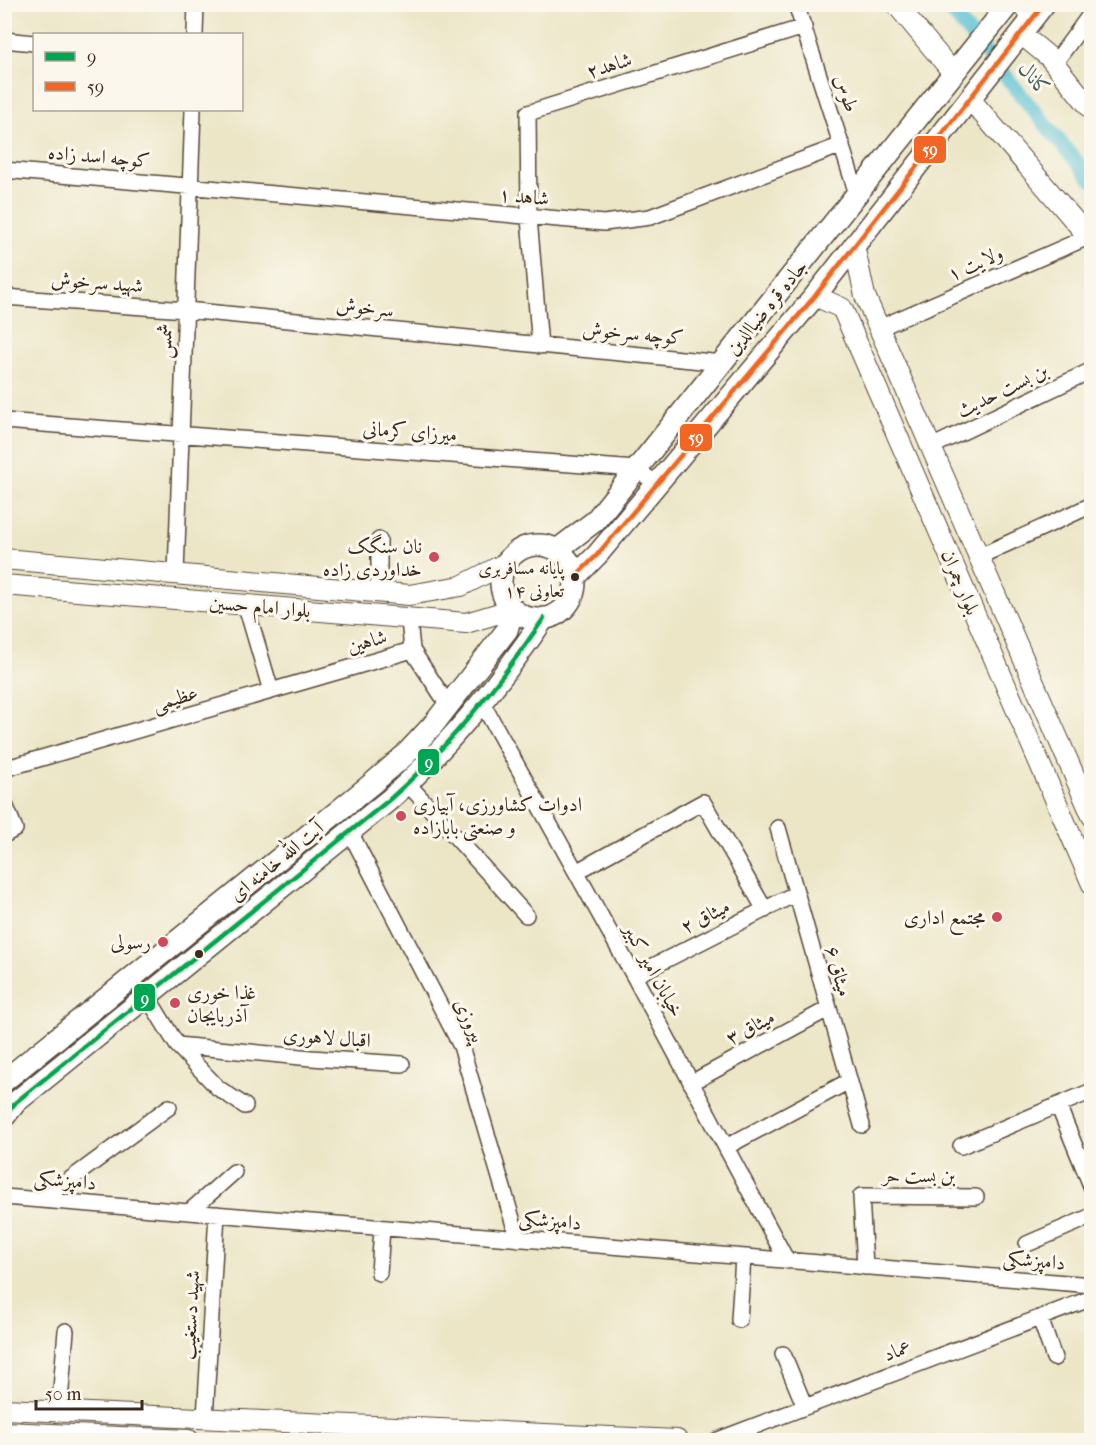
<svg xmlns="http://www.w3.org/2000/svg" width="1096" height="1445" font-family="'IM FELL French Canon',Amiri,serif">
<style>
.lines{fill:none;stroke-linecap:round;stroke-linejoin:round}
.canal{stroke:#57c0d3;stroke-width:15}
.minor-casing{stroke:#564637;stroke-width:18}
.tertiary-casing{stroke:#564637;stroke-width:22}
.secondary-casing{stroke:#564637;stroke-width:24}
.minor{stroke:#fff;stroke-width:15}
.tertiary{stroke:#fff;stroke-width:20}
.secondary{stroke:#fff;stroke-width:21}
.bus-1-casing{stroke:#fbf7ec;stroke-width:9}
.bus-2-casing{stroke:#fbf7ec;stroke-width:9}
.bus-1{stroke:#00a651;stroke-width:4.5}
.bus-2{stroke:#f26522;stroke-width:4.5}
.poi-dot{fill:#d1495b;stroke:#fbf7ec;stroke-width:2}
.bus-dot{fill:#3b2a1e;stroke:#fbf7ec;stroke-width:2}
.labels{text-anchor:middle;stroke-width:6;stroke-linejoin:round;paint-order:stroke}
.bus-label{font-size:18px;fill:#3b2a1e;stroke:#fbf7ec;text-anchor:end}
.street-label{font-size:20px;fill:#3b2a1e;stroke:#fbf7ec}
.poi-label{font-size:20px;fill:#3b2a1e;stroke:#fbf7ec;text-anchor:end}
.water-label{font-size:21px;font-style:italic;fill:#455e5d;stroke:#fbf7ec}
.line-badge{stroke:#fbf7ec;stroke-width:2}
.badge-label{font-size:16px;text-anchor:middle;font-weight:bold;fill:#fff}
</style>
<rect width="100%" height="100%" fill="#fbf7ec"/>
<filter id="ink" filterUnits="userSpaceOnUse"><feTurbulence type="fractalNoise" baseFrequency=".0167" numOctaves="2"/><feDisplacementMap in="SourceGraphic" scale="12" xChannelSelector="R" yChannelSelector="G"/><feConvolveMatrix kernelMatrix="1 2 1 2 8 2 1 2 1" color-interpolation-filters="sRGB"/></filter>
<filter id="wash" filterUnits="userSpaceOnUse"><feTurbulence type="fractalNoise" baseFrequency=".008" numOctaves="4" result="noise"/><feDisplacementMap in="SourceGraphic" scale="24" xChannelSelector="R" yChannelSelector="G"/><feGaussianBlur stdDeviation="1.35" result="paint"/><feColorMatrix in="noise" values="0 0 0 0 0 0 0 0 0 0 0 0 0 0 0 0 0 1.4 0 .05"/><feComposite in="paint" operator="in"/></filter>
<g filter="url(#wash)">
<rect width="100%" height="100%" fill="#ece6c7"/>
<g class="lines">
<path class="canal" d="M945,4l147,176"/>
</g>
</g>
<g filter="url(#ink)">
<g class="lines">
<defs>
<path id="minor" d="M796,4l61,190
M195,34l1,-30
M4,40l30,3
M1054,64l38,-52
M4,170l600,53 46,-6 192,-72
M4,297l182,13 536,53
M879,328l209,-91
M540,346l-11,-128 -1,-105 276,-86
M4,421l632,48 21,15
M931,447l161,-77
M980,556l112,-51
M176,573l17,-463
M379,592v-52
M409,619l3,31
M271,691l141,-41 36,55
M481,701l153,275 153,285
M4,769l267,-78 -25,-85
M408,784l118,131
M4,802l11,27 -11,6
M778,828l84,297
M350,832l111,214 57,193
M576,872l127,-70 62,108
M634,976l161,-82
M147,996l30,49 41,43 27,18
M177,1045l134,13 91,6
M691,1083l137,-74
M1058,1105l34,83
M961,1146l131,-55
M726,1147l123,-66
M4,1197l1088,88
M42,1200l127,-93
M189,1212l45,-40
M1027,1244l65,-28
M865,1267l-4,-71 115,1
M379,1273l3,-45
M1040,1318l14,40
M739,1320l4,-63
M783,1354l22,53
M59,1412l7,-81
M205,1418l12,-204
M718,1440l374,-142"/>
<path id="tertiary" d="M896,4l58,70
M1020,4l14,13
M1021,34l28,23 43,53
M970,99l122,142
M854,245l11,51 227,520
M815,296l27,12 250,576
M4,559l405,36 52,-9 45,-23
M4,585l462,38 47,-14
M4,1409l673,31
M4,1432l185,8"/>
<path id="secondary" d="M501 582a37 37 0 1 1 74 0a37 37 0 1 1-74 0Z
M557,550l38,-29 414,-517
M575,577l22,-22 218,-259 229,-292
M4,1081l370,-299 31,-27 28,-30 74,-95 6,-21
M4,1117l12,-15 373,-302c60,-53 110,-116 155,-182"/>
</defs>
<use href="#minor" class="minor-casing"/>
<use href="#tertiary" class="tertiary-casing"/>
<use href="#secondary" class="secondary-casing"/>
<use href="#minor" class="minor"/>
<use href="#tertiary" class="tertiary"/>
<use href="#secondary" class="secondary"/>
<defs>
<path id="bus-1" d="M4,1117l12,-15 373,-302c60,-53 110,-116 155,-182"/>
<path id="bus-2" d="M575,577l22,-22 218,-259 229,-292"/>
</defs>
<use href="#bus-1" class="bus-1-casing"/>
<use href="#bus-2" class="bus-2-casing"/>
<use href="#bus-1" class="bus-1"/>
<use href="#bus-2" class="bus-2"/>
</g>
</g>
<g class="poi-dot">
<circle cx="434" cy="557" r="6"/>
<circle cx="401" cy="816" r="6"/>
<circle cx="997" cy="917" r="6"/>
<circle cx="163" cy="942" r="6"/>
<circle cx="175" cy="1003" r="6"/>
</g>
<g class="bus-dot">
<circle cx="575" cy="577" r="5"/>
<circle cx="199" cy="954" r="5"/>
</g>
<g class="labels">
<g class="bus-label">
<text x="564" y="574">پایانه مسافربری<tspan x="564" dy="23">تعاونی ۱۴</tspan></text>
</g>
<g class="street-label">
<text transform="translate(609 65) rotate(-17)" y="7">شاهد۲</text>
<text transform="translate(847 93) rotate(72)" y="7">طوس</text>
<text transform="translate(99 156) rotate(5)" y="7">کوچه اسد زاده</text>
<text transform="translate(524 196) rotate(5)" y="7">شاهد ۱</text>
<text transform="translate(975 263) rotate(-24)" y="7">ولایت ۱</text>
<text transform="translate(97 282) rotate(4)" y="7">شهید سرخوش</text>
<text transform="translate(365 307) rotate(6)" y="7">سرخوش</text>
<text transform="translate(766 307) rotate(-51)" y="7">جاده قره ضیاالدین</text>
<text transform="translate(633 333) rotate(5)" y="7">کوچه سرخوش</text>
<text transform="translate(164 341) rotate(-88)" y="7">شمس</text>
<text transform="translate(1002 390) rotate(-26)" y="7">بن بست حدیث</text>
<text transform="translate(410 431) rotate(4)" y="7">میرزای کرمانی</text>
<text transform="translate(961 582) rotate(67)" y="7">بلوار چمران</text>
<text transform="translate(260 606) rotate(5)" y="7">بلوار امام حسین</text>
<text transform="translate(367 641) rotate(-16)" y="7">شاهین</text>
<text transform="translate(175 698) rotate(-17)" y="7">عظیمی</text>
<text transform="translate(276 861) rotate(-39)" y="7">آیت الله خامنه ای</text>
<text transform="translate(705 916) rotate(-27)" y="7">میثاق ۲</text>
<text transform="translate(654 970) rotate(61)" y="7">خیابان امیر کبیر</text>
<text transform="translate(839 971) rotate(74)" y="7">میثاق ۶</text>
<text transform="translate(470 1020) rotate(65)" y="7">پیروزی</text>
<text transform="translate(750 1027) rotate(-28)" y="7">میثاق ۳</text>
<text transform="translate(327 1037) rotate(4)" y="7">اقبال لاهوری</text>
<text x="919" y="1182">بن بست حر</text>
<text transform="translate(65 1180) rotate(5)" y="7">دامپزشکی</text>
<text transform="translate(550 1220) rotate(5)" y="7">دامپزشکی</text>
<text transform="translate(1034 1260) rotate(5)" y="7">دامپزشکی</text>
<text transform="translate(190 1315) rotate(-87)" y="7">شهید دستغیب</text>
<text transform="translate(897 1350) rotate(-21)" y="7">عماد</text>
</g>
<g class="poi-label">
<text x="422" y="553">نان سنگک<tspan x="422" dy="23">خداوردی زاده</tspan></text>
<text x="413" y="811" text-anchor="start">ادوات کشاورزی، آبیاری<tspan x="413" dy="23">و صنعتی بابازاده</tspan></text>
<text x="985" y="924">مجتمع اداری</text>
<text x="151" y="949">رسولی</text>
<text x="187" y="999" text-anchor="start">غذا خوری<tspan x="187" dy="23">آذربایجان</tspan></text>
</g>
<g class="water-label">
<text transform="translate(1035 79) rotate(50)" y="7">کانال</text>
</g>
</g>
<g class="line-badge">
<rect x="913" y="135" width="34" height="29" rx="6" fill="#f26522"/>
<rect x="679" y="423" width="34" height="29" rx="6" fill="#f26522"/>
<rect x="417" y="748" width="23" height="28" rx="6" fill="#00a651"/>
<rect x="133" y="983" width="23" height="29" rx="6" fill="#00a651"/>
</g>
<g class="badge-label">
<text x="930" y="155">59</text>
<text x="696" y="443">59</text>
<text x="429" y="768">9</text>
<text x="145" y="1004">9</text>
</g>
<rect width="1096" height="1445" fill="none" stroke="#fbf7ec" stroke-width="24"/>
<rect x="33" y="33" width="210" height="78" fill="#fbf7ec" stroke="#aea59a" stroke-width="1.5"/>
<rect x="45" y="52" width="30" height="9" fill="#00a651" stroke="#aea59a" stroke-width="1.5"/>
<text x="87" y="63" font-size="18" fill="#3b2a1e">9</text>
<rect x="45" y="82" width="30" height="9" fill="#f26522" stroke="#aea59a" stroke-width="1.5"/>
<text x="87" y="93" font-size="18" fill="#3b2a1e">59</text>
<path d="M36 1400v9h106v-9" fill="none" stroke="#3b2a1e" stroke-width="3"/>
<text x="45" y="1400" font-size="18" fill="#3b2a1e" stroke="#fbf7ec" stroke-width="4.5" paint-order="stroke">50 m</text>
</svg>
